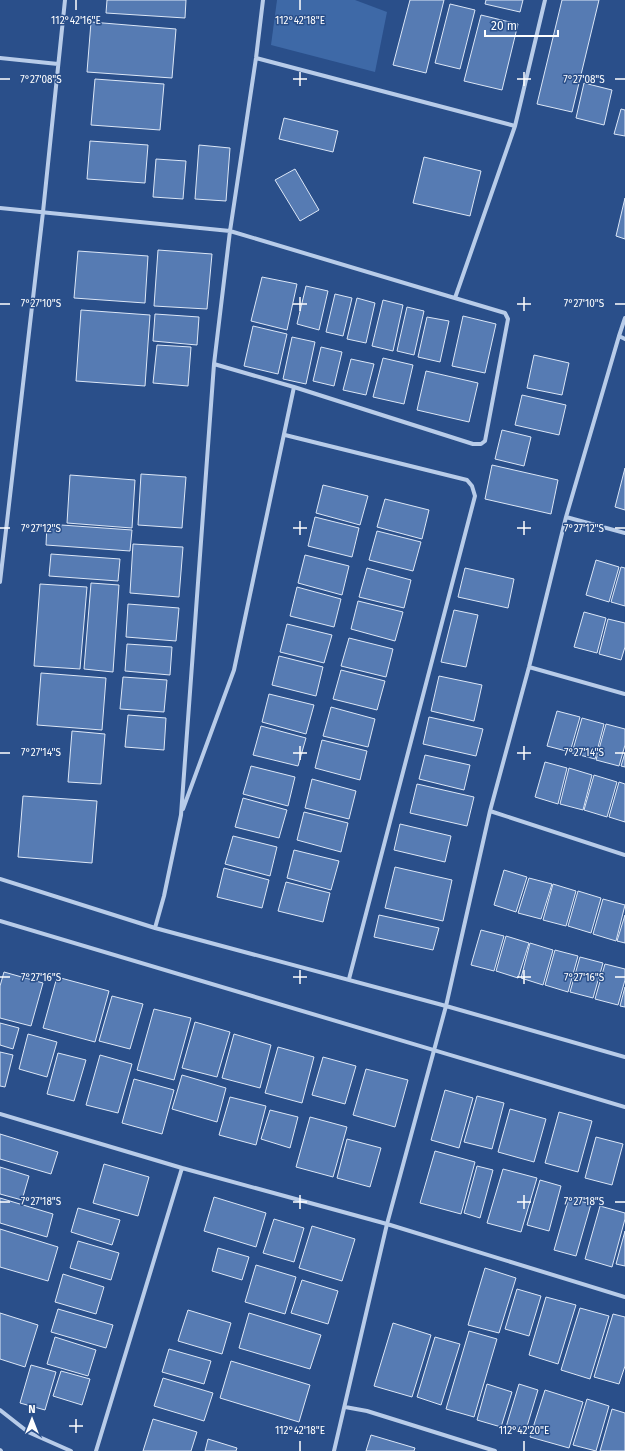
<svg xmlns="http://www.w3.org/2000/svg" width="625" height="1451" font-family="'Fira Sans',sans-serif">
<style>
.green{fill:#3e69a7}
.building{fill:#567bb3;stroke:#dce7f7}
.lines{fill:none;stroke-linecap:round;stroke-linejoin:round}
.minor{stroke:#b8cce9;stroke-width:4}
.ticks{fill:none;stroke:#fff;stroke-width:1.5}
.ticks-label{font-size:10px;text-anchor:middle;fill:#fff;stroke:#2a4f8a;stroke-width:3;stroke-linejoin:round;paint-order:stroke}
</style>
<rect width="100%" height="100%" fill="#2a4f8a"/>
<path class="green" d="M277,0h78l32,12 -12,60 -104,-27z"/>
<path class="building" d="M107,0h79l-1,18 -79,-5z
M410,0h34l-18,73 -33,-8z
M486,0h37l-3,12 -35,-8z
M562,0h37l-27,112 -35,-8z
M450,4l25,6 -15,59 -25,-6z
M481,15l37,9 -16,66 -38,-9z
M91,22l85,7 -4,49 -85,-6z
M95,79l69,5 -4,46 -69,-5z
M584,83l28,7 -8,35 -28,-7z
M621,109l4,1v26l-11,-2z
M284,118l54,13 -5,21 -54,-13z
M90,141l58,4 -3,38 -58,-4z
M199,145l31,3 -4,53 -31,-2z
M424,157l57,14 -11,45 -57,-13z
M156,159l30,2 -3,38 -30,-2z
M295,169l24,41 -19,11 -25,-41z
M625,198v41l-9,-3z
M158,250l54,4 -5,55 -53,-3z
M78,251l70,5 -3,47 -71,-5z
M262,277l35,7 -10,46 -36,-9z
M306,286l22,5 -9,39 -22,-6z
M335,294l17,4 -9,38 -17,-4z
M357,298l18,5 -9,40 -19,-4z
M383,300l20,5 -10,46 -21,-5z
M407,307l17,4 -10,44 -17,-4z
M81,310l69,5 -5,71 -69,-5z
M155,314l44,3 -2,28 -44,-4z
M463,316l33,8 -11,49 -33,-7z
M427,317l22,4 -9,41 -22,-5z
M253,326l34,8 -9,40 -34,-8z
M292,337l23,5 -9,42 -23,-5z
M157,345l34,2 -3,39 -35,-3z
M321,347l21,5 -8,34 -21,-5z
M534,355l35,8 -7,32 -35,-7z
M383,358l30,7 -9,39 -31,-7z
M351,359l23,5 -8,31 -23,-5z
M426,371l52,12 -9,39 -52,-12z
M522,395l44,10 -7,30 -44,-10z
M502,430l29,7 -7,29 -29,-7z
M492,465l66,15 -7,34 -66,-15z
M625,468v42l-10,-3z
M141,474l45,3 -4,51 -44,-3z
M70,475l65,5 -3,48 -65,-5z
M323,485l45,11 -8,29 -44,-12z
M385,499l44,11 -7,29 -45,-12z
M315,517l44,11 -7,29 -44,-11z
M47,524l85,6 -2,21 -84,-6z
M377,531l44,11 -8,29 -44,-11z
M133,544l50,3 -4,50 -49,-4z
M51,554l69,5 -2,22 -69,-5z
M305,555l44,11 -7,29 -44,-12z
M596,560l23,7 -10,35 -23,-7z
M621,567l4,1v38l-14,-4z
M367,568l44,12 -7,28 -45,-11z
M465,568l49,11 -6,29 -50,-11z
M91,583l28,2 -6,87 -29,-3z
M40,584l47,3 -7,82 -46,-3z
M297,587l44,12 -7,28 -44,-11z
M358,601l45,11 -8,29 -44,-12z
M128,604l51,4 -3,33 -50,-4z
M454,610l24,5 -12,52 -25,-5z
M584,612l22,6 -9,35 -23,-6z
M608,619l17,4v24l-4,13 -22,-6z
M287,624l45,11 -8,28 -44,-11z
M349,638l44,11 -7,28 -45,-11z
M127,644l45,3 -2,28 -45,-4z
M279,656l44,11 -7,29 -44,-11z
M341,670l44,11 -8,29 -44,-11z
M41,673l65,5 -4,52 -65,-5z
M439,676l43,9 -8,36 -43,-10z
M123,677l44,3 -3,32 -44,-3z
M269,694l45,11 -8,29 -44,-12z
M331,707l44,12 -7,28 -45,-11z
M557,711l23,6 -10,35 -23,-6z
M128,715l38,3 -2,32 -39,-3z
M429,717l54,12 -7,27 -53,-12z
M582,718l22,6 -9,35 -23,-6z
M606,724l19,5v16l-6,21 -23,-6z
M261,726l45,12 -8,28 -45,-11z
M72,731l33,3 -4,50 -33,-2z
M322,740l45,11 -7,29 -45,-12z
M625,753v14l-4,-1z
M425,755l45,10 -6,25 -45,-11z
M545,762l22,6 -9,36 -23,-7z
M251,766l44,11 -7,29 -45,-12z
M569,768l23,7 -9,35 -23,-6z
M594,775l23,7 -10,35 -23,-7z
M312,779l44,12 -7,28 -44,-11z
M619,782l6,2v38l-16,-5z
M417,784l57,13 -7,29 -57,-13z
M23,796l74,5 -5,62 -74,-6z
M243,798l44,12 -8,28 -44,-11z
M304,812l44,11 -7,29 -44,-12z
M400,824l51,12 -6,26 -51,-12z
M233,836l44,11 -7,29 -45,-12z
M294,850l45,11 -8,29 -44,-12z
M395,867l57,13 -9,41 -58,-13z
M224,868l45,12 -7,28 -45,-11z
M504,870l23,7 -11,35 -22,-7z
M529,878l23,6 -11,35 -23,-6z
M286,882l44,11 -7,29 -45,-11z
M553,884l23,7 -10,35 -23,-6z
M578,891l23,7 -10,35 -23,-7z
M603,899l22,6 -9,36 -23,-7z
M379,915l60,13 -6,22 -59,-13z
M625,915v28l-8,-2z
M481,930l23,6 -10,35 -23,-6z
M506,936l23,7 -11,35 -22,-7z
M530,943l23,7 -10,35 -22,-7z
M555,950l23,6 -10,36 -23,-7z
M580,957l23,6 -10,35 -23,-6z
M605,964l20,5v11l-7,25 -23,-6z
M4,972l39,11 -12,43 -31,-8v-32z
M57,977l52,14 -14,51 -52,-14z
M625,987v20l-5,-1z
M112,996l31,8 -13,45 -31,-8z
M154,1009l37,9 -17,62 -37,-10z
M195,1022l35,10 -13,45 -35,-9z
M0,1023l19,5 -6,21 -13,-4z
M28,1034l29,8 -10,35 -28,-8z
M234,1034l37,11 -11,43 -38,-10z
M278,1047l36,10 -12,46 -37,-10z
M0,1052l13,3 -8,32 -5,-1z
M58,1053l28,7 -12,41 -27,-7z
M100,1055l32,9 -14,49 -32,-8z
M323,1057l33,9 -11,38 -33,-9z
M366,1069l42,11 -13,47 -42,-12z
M182,1075l44,13 -9,34 -45,-13z
M134,1079l40,11 -12,44 -40,-11z
M445,1090l28,8 -14,50 -28,-8z
M477,1096l27,7 -12,46 -28,-7z
M230,1097l36,9 -10,39 -37,-10z
M510,1109l36,10 -12,43 -36,-10z
M270,1110l28,7 -8,31 -29,-9z
M559,1112l33,9 -14,51 -33,-9z
M310,1117l37,10 -14,50 -37,-10z
M0,1134l58,18 -7,22 -51,-15z
M596,1137l27,7 -11,41 -27,-7z
M347,1139l34,9 -11,39 -33,-9z
M435,1151l40,11 -14,52 -41,-11z
M104,1164l45,13 -11,39 -45,-13z
M477,1166l16,4 -13,48 -16,-5z
M0,1167l29,9 -7,24 -22,-6z
M503,1169l34,9 -16,54 -34,-9z
M540,1180l21,6 -12,45 -22,-6z
M214,1197l52,16 -10,34 -52,-16z
M0,1198l53,16 -6,23 -47,-14z
M569,1198l22,6 -15,52 -22,-6z
M600,1206l25,7v6l-13,48 -27,-8z
M78,1208l42,12 -8,25 -41,-13z
M274,1219l30,9 -10,34 -31,-9z
M312,1226l43,13 -13,42 -43,-13z
M0,1229l58,18 -10,34 -48,-14z
M625,1231v35l-9,-2z
M78,1241l41,12 -8,27 -41,-12z
M218,1248l31,9 -7,23 -30,-9z
M256,1265l40,12 -11,37 -40,-12z
M485,1268l31,10 -17,55 -31,-8z
M63,1274l41,13 -8,27 -41,-12z
M302,1280l36,11 -10,33 -37,-11z
M517,1289l24,7 -12,40 -24,-7z
M546,1297l30,8 -18,59 -29,-9z
M580,1308l29,8 -19,63 -29,-9z
M58,1309l55,16 -7,23 -55,-16z
M188,1310l43,13 -9,31 -44,-13z
M0,1313l38,12 -13,42 -25,-8z
M249,1313l72,22 -11,34 -71,-21z
M613,1314l12,3v49l-6,18 -25,-7z
M393,1323l38,12 -19,62 -38,-11z
M469,1331l28,8 -23,78 -28,-8z
M55,1337l41,13 -8,26 -41,-12z
M435,1337l25,7 -19,61 -24,-8z
M169,1349l42,12 -7,23 -42,-12z
M231,1361l79,24 -11,37 -79,-24z
M31,1365l25,7 -11,38 -25,-7z
M61,1371l29,8 -8,26 -29,-9z
M163,1378l50,15 -9,28 -50,-15z
M487,1384l25,8 -11,35 -24,-7z
M519,1384l19,6 -13,43 -19,-6z
M545,1390l38,12 -14,46 -39,-11z
M587,1399l22,7 -13,45 -23,-6z
M612,1409l13,4v38h-25z
M153,1419l44,13 -6,19h-48z
M371,1435l44,13 -1,3h-48z
M208,1439l29,9 -1,3h-31z"/>
<g class="lines">
<path class="minor" d="M0,58l58,6
M256,58l259,68
M0,208l230,23 275,82 3,6 -23,122 -4,3h-8l-179,-57 -80,-23
M455,298l60,-172 30,-126
M619,336l6,3
M285,435l182,45 5,6 3,10 -126,483
M566,517l59,16
M0,582l43,-370 22,-212
M529,667l96,27
M183,809l51,-139 60,-283
M490,811l135,44
M0,879l155,49 291,78 179,51
M0,921l625,186
M155,928l9,-32 17,-81 33,-451 16,-133 26,-173 7,-58
M0,1114l182,54 205,56 238,73
M345,1407l22,4 128,40
M0,1410l28,22 43,19
M0,1450l1,1
M96,1451l86,-283
M334,1451l53,-227 59,-218 44,-195 39,-144 37,-150 53,-181 6,-18"/>
</g>
<path class="ticks" d="M76,0v10M300,0v10M300,72v14M524,72v14M0,79h10M293,79h14M517,79h14M615,79h10M300,297v14M524,297v14M0,304h10M293,304h14M517,304h14M615,304h10M300,521v14M524,521v14M0,528h10M293,528h14M517,528h14M615,528h10M300,746v14M524,746v14M0,753h10M293,753h14M517,753h14M615,753h10M300,970v14M524,970v14M0,977h10M293,977h14M517,977h14M615,977h10M300,1195v14M524,1195v14M0,1202h10M293,1202h14M517,1202h14M615,1202h10M76,1419v14M69,1426h14M300,1441v10M524,1441v10"/>
<g class="ticks-label">
<text x="76" y="24">112°42'16"E</text>
<text x="300" y="24">112°42'18"E</text>
<text x="41" y="83">7°27'08"S</text>
<text x="584" y="83">7°27'08"S</text>
<text x="41" y="307">7°27'10"S</text>
<text x="584" y="307">7°27'10"S</text>
<text x="41" y="532">7°27'12"S</text>
<text x="584" y="532">7°27'12"S</text>
<text x="41" y="756">7°27'14"S</text>
<text x="584" y="756">7°27'14"S</text>
<text x="41" y="981">7°27'16"S</text>
<text x="584" y="981">7°27'16"S</text>
<text x="41" y="1205">7°27'18"S</text>
<text x="584" y="1205">7°27'18"S</text>
<text x="300" y="1434">112°42'18"E</text>
<text x="524" y="1434">112°42'20"E</text>
</g>
<g transform="translate(32 1419)" stroke="#2a4f8a" stroke-width="3" paint-order="stroke">
<path d="M0-3L7 15L0 10L-7 15Z" fill="#ffffff"/>
<text y="-6" font-size="11" font-weight="bold" text-anchor="middle" fill="#ffffff">N</text>
</g>
<path d="M485 30v6h73v-6" fill="none" stroke="#ffffff" stroke-width="2"/>
<text x="491" y="30" font-size="12" fill="#ffffff" stroke="#2a4f8a" stroke-width="3" paint-order="stroke">20 m</text>
</svg>
